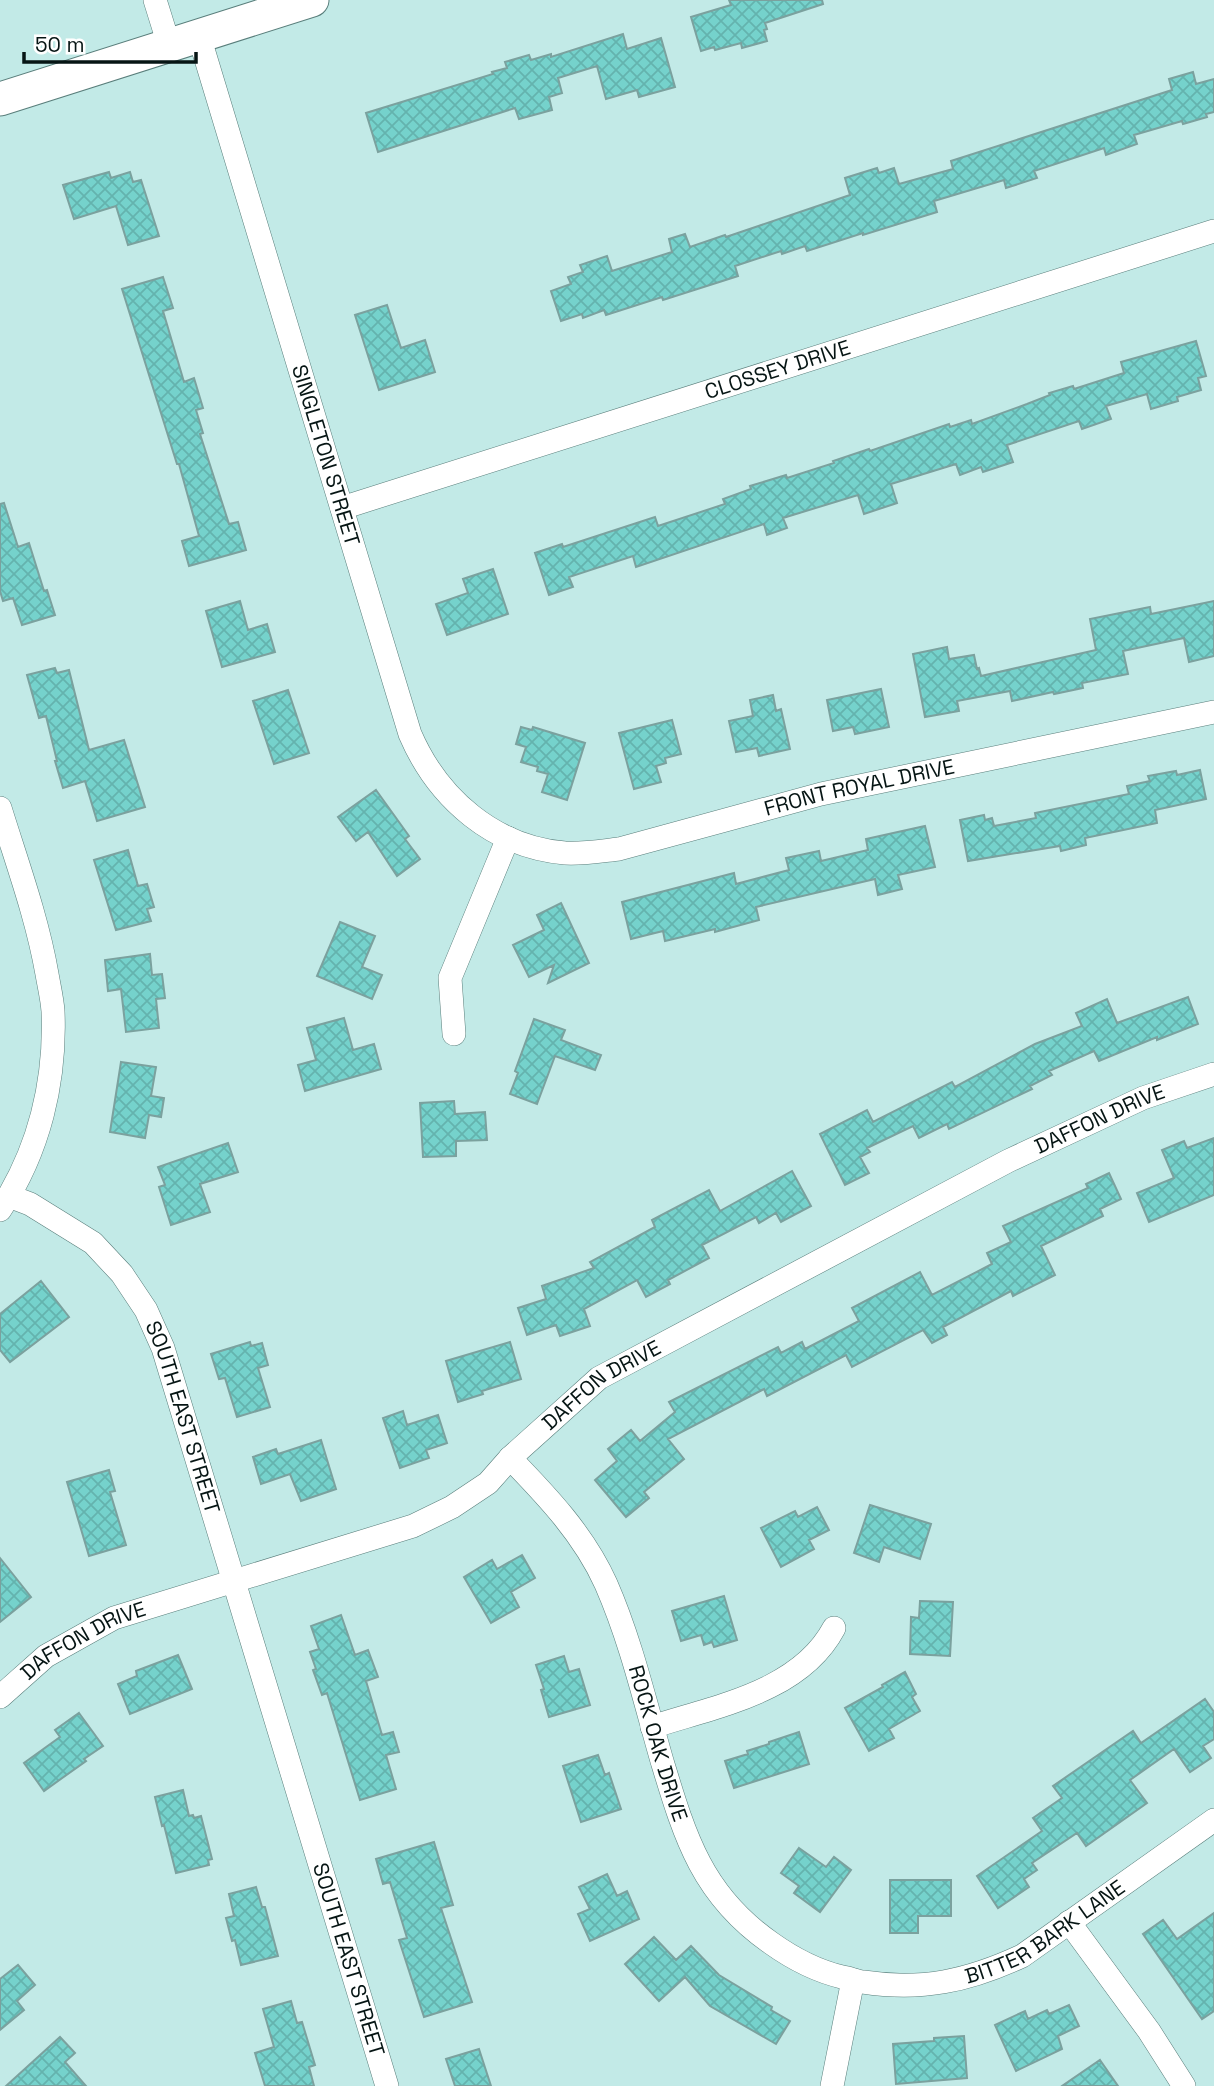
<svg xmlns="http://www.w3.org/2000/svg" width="1214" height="2086" font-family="'Space Grotesk',sans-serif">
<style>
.building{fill:url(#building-cross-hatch);stroke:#7ba19e;stroke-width:2}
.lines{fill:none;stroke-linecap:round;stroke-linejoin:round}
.minor-casing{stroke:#597e7b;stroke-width:24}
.secondary-casing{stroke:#597e7b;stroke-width:35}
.minor{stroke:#fff;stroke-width:23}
.secondary{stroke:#fff;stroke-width:33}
.labels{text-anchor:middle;stroke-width:6;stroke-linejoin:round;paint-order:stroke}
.street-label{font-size:21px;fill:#061514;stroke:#fff}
</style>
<defs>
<pattern id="building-cross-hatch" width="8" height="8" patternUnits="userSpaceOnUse" patternTransform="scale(1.75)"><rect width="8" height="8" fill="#75d2cc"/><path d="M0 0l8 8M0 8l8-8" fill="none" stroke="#64b3ae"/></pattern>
</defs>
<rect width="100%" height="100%" fill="#c2eae7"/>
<path class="building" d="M729,0h93l1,4 -58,19 2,6 -3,1 3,11 -25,7 -1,-5 -26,7 -1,-3 -13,4 -10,-34 40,-12z
M623,34l4,15 34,-11 14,49 -36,10 -2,-7 -31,9 -9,-33 -39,12 4,15 -13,4 3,13 -33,9 -4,-11 -137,44 -12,-39 127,-39 -1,-2 15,-4 -2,-6 24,-7 2,5 20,-6v3z
M1193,72l3,12 18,-5v33l-8,2 1,3 -24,7 -1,-3 -48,14 3,9 -31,11 -2,-7 -70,23 3,7 -31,10 -2,-8 -70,21 3,11 -74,23v-2l-56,18 -2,-5 -23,8 -1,-3 -46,15 3,10 -75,24 -1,-3 -56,18 -2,-5 -21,8 -1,-4 -21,7 -10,-30 20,-7 -3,-7 15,-5 -3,-7 27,-9 5,15 60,-19 -3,-13 16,-5 5,13 35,-12 1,2 124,-42 -5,-17 32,-10 2,5 15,-5 5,16 54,-15 -2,-8 221,-71 -3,-11z
M109,172l2,6 19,-6 3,10 8,-2 18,56 -31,9 -12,-39 -42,13 -11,-34z
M163,277l10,31 -10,3 21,71 10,-4 9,30 -7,2 7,23 -3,1 29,90 9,-2 8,28 -57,16 -7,-25 17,-5 -20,-72h-2l-55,-175z
M387,305l14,43 24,-8 10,32 -56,18 -24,-75z
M1196,341l10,35 -8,2 3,12 -24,7 1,4 -27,8 -4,-15 -41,12 5,13 -29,10 -3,-8 -72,24 6,17 -30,10 -2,-5 -21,8 -4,-11 -65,20 6,19 -33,11 -6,-19 -75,23 4,10 -20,7 -3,-11 -128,43 -3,-11 -64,21 4,10 -24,8 -14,-42 27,-9 1,3 92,-30 3,9 67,-22 -2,-5 28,-10 -1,-3 36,-11 1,3 47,-15 -1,-2 36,-12 1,2 79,-27 1,3 21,-7 1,4 55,-20 23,-9 -1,-2 24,-7 1,3 50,-16 -3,-11z
M4,503l14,44 11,-4 15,48 3,-1 8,25 -33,10 -9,-27 -10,3 -3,-10v-87z
M493,569l15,45 -61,21 -11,-31 32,-11 -5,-14z
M240,601l8,29 19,-6 8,28 -53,15 -16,-56z
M1214,601v55l-25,6 -5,-24 -61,13 5,23 -46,9 1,5 -29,6 -1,-2 -41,9 -2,-10 -53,10 2,10 -34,6 -12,-63 34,-7 2,12 25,-4 3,14 2,-1 2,8 115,-26 -6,-31 60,-12 1,7z
M55,668l2,5 12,-3 20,80 35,-10 21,67 -48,14 -12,-40 -22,7 -8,-27h2l-11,-45 -7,2 -12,-43z
M881,689l8,38 -34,7 -2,-7 -20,4 -6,-31z
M288,690l21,63 -35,11 -21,-63z
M773,695l3,16 5,-2 9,40 -31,7 -2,-8 -21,4 -7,-31 24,-5 -3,-16z
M672,720l9,34 -16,4 1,5 -10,3 5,16 -27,7 -15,-56z
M521,727l11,3 1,-3 52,16 -18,57 -25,-8 6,-18 -11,-3 1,-4 -17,-5 5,-15 -10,-3z
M1200,770l6,29 -51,11 2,13 -72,15 1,7 -25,6 -1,-5 -92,15 -8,-41 24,-5 1,5 7,-2 2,8 42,-8 -1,-5 94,-19 -2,-8 23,-5 -2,-5 28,-5 1,4z
M376,790l33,46 -4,3 15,20 -23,17 -29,-44 -12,9 -18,-24z
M925,826l10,41 -37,8 4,14 -24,6 -3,-16 -119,28 3,13 -44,12v-3l-50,12 -2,-10 -32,8 -9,-37 112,-29 2,11 53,-14 -3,-12 33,-7 2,10 47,-11 -2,-11z
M128,850l10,36 9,-2 7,23 -7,2 4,12 -35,9 -22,-70z
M561,903l28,60 -41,20 6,-18 -25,12 -16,-32 31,-15 -7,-15z
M340,922l35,14 -13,31 20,8 -10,24 -55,-23z
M150,954l2,21 10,-1 3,24 -9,1 3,29 -33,4 -5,-43 -13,2 -3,-31z
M1188,997l10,27 -41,16v-3l-58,24 -5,-10 -45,20 3,4 -22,11 2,3 -83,40 -2,-5 -28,14 -6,-12 -46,22 3,4 -10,5 9,16 -24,12 -25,-51 47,-24 6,12 79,-40 3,5 80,-43 47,-18 -6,-13 31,-14 10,24z
M344,1018l9,32 21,-6 7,25 -76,22 -7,-26 18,-5 -9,-32z
M534,1019l31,11 -4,10 40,15 -6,15 -40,-14 -18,48 -27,-10 8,-21 -3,-2z
M121,1062l35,5 -5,29 13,2 -3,19 -12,-2 -4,23 -35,-6z
M454,1101l1,13 30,-2 2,28 -31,1v15l-33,1 -3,-54z
M1214,1138v57l-65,27 -12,-29 37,-15 -12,-28 22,-9 3,7z
M228,1143l10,29 -38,12 10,28 -39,13 -12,-38 6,-2 -7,-18z
M792,1171l19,35 -30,16 -5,-9 -17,10 -3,-6 -54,28 7,13 -41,22 2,4 -24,13 -9,-17 -53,29 6,17 -30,10 -4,-11 -29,10 -9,-27 28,-9 -4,-13 52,-18 -4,-6 65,-35 -3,-7 57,-30 11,21z
M1109,1173l12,26 -21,10 3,7 -62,30 14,29 -42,21 -2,-5 -68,36 4,8 -15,8 -9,-13 -71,37 -6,-12 -79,41 -3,-7 -96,50 16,20 -40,33 5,6 -23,19 -31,-37 22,-19 -9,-12 23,-19 9,11 35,-29 -6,-10 109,-55 3,6 21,-11 3,7 54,-28 -7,-13 68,-36 12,23 60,-31 -5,-11 24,-11 -8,-16 85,-38 -2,-4z
M41,1281l28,36 -59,45 -10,-12v-36z
M250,1342l1,4 11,-3 6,22 -10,3 12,39 -33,10 -12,-39 -6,1 -8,-25z
M510,1342l11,37 -39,12 1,3 -25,8 -12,-41z
M403,1411l4,14 31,-10 9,28 -21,7 3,8 -29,10 -17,-50z
M321,1440l15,49 -35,12 -11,-27 -29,10 -8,-27 23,-8 2,5z
M109,1470l6,21 -5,1 16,53 -37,11 -22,-74z
M870,1505l61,19 -11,35 -36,-12 -5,15 -25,-9z
M817,1507l12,23 -20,10 5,9 -33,18 -20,-39 34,-17 3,6z
M522,1555l13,23 -24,14 8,15 -28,16 -27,-46 28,-17 5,9z
M0,1558l31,39 -31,25z
M724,1596l13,44 -23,7 -2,-5 -8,3 -3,-10 -20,6 -9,-30z
M920,1601l33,1 -3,54 -40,-2 1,-37 8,1z
M341,1615l14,40 13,-5 10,27 -12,4 16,54 11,-3 6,20 -13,3 10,34 -36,11 -33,-107 -5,2 -9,-25 3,-1 -6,-17 9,-3 -8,-23z
M178,1655l14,34 -62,25 -12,-30 19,-8 -1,-5z
M564,1656l5,16 10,-3 11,36 -41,12 -8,-27 3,-1 -8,-24z
M905,1672l11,22 -4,3 8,14 -31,18 5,9 -25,13 -24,-43 38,-21 -1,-2z
M1205,1699l9,13v27l-11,7 8,12 -21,14 -16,-23 -44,31 17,23 -61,43 -9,-13 -45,30 5,7 -13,9 5,8 -31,21 -21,-32 65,-45 -9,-13 29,-20 -9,-12 80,-55 8,12z
M79,1713l24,33 -19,13 2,2 -42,30 -20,-28 36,-26 -5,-7z
M799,1732l10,32 -75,24 -9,-27 23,-7 -1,-3 22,-7v-2z
M598,1755l7,20 4,-2 12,36 -40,13 -18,-56z
M183,1790l6,26 4,-1 1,3 7,-2 11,43 -4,1 1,5 -33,8 -12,-48 -2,1 -7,-29z
M434,1842l19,63 -12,3 31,94 -48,15 -25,-77 8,-2 -17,-56 -7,2 -7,-25z
M799,1848l27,19 8,-10 17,13 -31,42 -26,-19 5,-7 -18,-13z
M607,1874l10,22 10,-5 12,28 -49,22 -12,-27 12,-5 -11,-22z
M890,1880h61v36h-33v17h-28z
M256,1887l6,20h3l13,49 -37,9 -6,-25 -3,1 -6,-23 8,-2 -5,-22z
M1214,1913v98l-12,8 -59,-85 20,-14 14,19z
M654,1937l22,23 15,-14 28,29 53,32 -1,3 19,11 -14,23 -66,-38 -25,-29 -26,24 -34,-37z
M18,1965l17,20 -18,16 7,9 -24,20v-51z
M291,2001l6,22 5,-1 13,43 -6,2 5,19h-49l-10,-33 19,-6 -11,-38z
M1069,2005l10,21 -21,10 4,13 -46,22 -21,-46 30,-14 3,8 19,-9 2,4z
M964,2036l3,42 -71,6 -3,-40 41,-3v-3z
M60,2037l15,16 -10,9 21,24h-80z
M479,2049l12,37h-36l-9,-27z
M1100,2060l18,26h-56z"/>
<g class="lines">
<defs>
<g id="minor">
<path d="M155,0l14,45"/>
<path id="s1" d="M199,36l211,698c28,65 84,113 155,119 19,1 36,-2 54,-4l202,-55 393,-82"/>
<path id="s2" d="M342,508l872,-277"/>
<path d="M0,808c17,55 37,109 47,166 2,12 5,24 6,37 3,71 -14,140 -53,199"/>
<path d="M454,1034l-4,-56 58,-140"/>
<path id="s3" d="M9,1196l21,8 63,39 29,31 24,36 17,38 224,738"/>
<path id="s4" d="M510,1458c37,38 74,77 96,126 25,57 39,118 56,177 23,76 40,134 109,182 21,15 46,28 71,34 7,1 14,4 21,5 59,9 105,-1 159,-26l192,-136"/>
<path id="s5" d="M0,1697l46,-41 68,-38 299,-92 39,-19 36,-24 22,-25 89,-80 409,-217 135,-63 71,-24"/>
<path d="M652,1727c64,-21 148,-35 182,-99"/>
<path d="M1069,1922l80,109 35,55"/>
<path d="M832,2086l21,-106"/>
</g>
<path id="secondary" d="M0,99l312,-99"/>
</defs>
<use href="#minor" class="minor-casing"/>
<use href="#secondary" class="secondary-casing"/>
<use href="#minor" class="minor"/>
<use href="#secondary" class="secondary"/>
</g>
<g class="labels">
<g class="street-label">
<text dy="7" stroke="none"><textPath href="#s2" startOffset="457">CLOSSEY DRIVE</textPath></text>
<text dy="7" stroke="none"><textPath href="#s1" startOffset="438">SINGLETON STREET</textPath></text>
<text dy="7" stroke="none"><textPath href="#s1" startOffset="1237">FRONT ROYAL DRIVE</textPath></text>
<text dy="7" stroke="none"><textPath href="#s5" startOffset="1256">DAFFON DRIVE</textPath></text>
<text dy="7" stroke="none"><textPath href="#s5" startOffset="690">DAFFON DRIVE</textPath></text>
<text dy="7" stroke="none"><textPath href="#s3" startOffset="296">SOUTH EAST STREET</textPath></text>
<text dy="7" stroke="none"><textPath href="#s5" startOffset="102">DAFFON DRIVE</textPath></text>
<text dy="7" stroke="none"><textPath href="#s4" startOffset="327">ROCK OAK DRIVE</textPath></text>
<text dy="7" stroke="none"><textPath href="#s4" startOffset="858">BITTER BARK LANE</textPath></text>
<text dy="7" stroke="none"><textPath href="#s3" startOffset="863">SOUTH EAST STREET</textPath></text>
</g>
</g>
<path d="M24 52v10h172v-10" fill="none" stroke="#061514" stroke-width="3.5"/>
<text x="35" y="52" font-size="21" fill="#061514" stroke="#ffffff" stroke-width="5" paint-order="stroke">50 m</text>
</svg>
